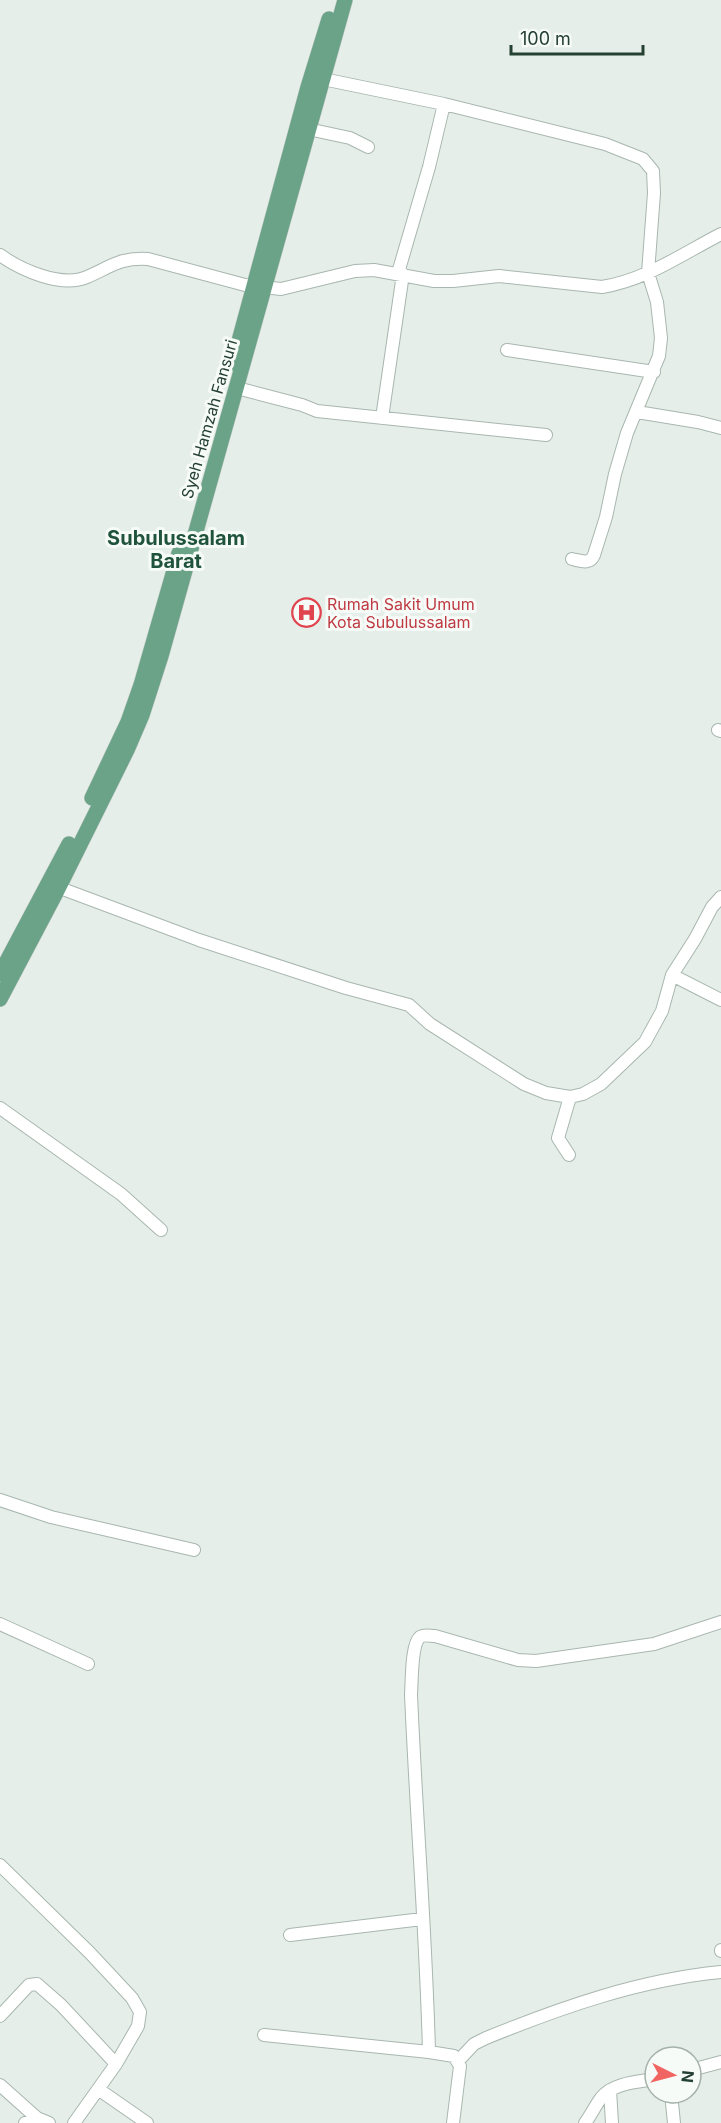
<svg xmlns="http://www.w3.org/2000/svg" width="721" height="2123" font-family="Inter,sans-serif">
<style>
.lines{fill:none;stroke-linecap:round;stroke-linejoin:round}
.minor-casing{stroke:#a8b7af;stroke-width:14}
.major-casing{stroke:#c2cac6;stroke-width:16}
.minor{stroke:#fff;stroke-width:12}
.major{stroke:#6ba388;stroke-width:15}
.labels{text-anchor:middle;stroke-width:6;stroke-linejoin:round;paint-order:stroke}
.street-label{font-size:16px;fill:#254133;stroke:#f7fbf8}
.health-label{font-size:16px;fill:#be3a42;stroke:#f7fbf8;text-anchor:start}
.quarter-label{font-size:20px;font-weight:bold;fill:#20533b;stroke:#f7fbf8}
</style>
<rect width="100%" height="100%" fill="#e6eee9"/>
<g class="lines">
<defs>
<path id="minor" d="M323,79l121,25 161,40 38,15 10,12 1,22 -6,80 9,29 4,36 -2,18 -32,77 -12,41 -9,43 -12,38c-4,10 -13,6 -22,4
M308,129l42,9 18,9
M0,255c21,15 61,33 87,22 23,-10 34,-20 61,-18l97,26 36,4 74,-18 19,-1 60,11h19l46,-5 103,11c44,-7 80,-33 119,-53
M398,273l31,-106 15,-63
M507,350l147,22
M237,388l65,17 15,6 229,24
M637,412l61,10 23,6
M382,418l21,-144
M718,730l3,1
M52,885l147,55 147,48 63,17 21,19 94,60 22,9 24,4 13,-3 18,-10 44,-42 17,-31 10,-36 23,-36 17,-32 9,-10
M672,975l49,25
M0,1108l121,86 40,36
M569,1155l-11,-17 12,-41
M0,1500l51,17 143,33
M0,1624l88,40
M0,1865l90,88 42,45 8,14 -2,14 -22,38 -42,59
M290,1935l132,-16
M721,1950v1
M0,2016l29,-31 8,-1 24,21 55,59
M264,2035l165,17 25,4 6,10 -7,57
M429,2052c-3,-119 -13,-239 -18,-358 1,-11 0,-50 9,-57 4,-3 10,-1 15,-1l83,24 18,1 118,-17 67,-22
M458,2061l16,-17 12,-6c76,-31 153,-58 235,-66
M691,2070l30,-8
M0,2085l37,33
M98,2089l49,34
M610,2090l2,33
M671,2093l3,30
M25,2123l12,-5 12,5
M585,2123c6,-8 10,-17 16,-25 12,-15 36,-16 54,-19"/>
<path id="major" d="M233,363l75,-276 21,-68
M92,798l36,-76 13,-37 38,-132
M0,974l69,-130
M0,999l58,-110 69,-139 15,-35 19,-59 184,-656"/>
</defs>
<use href="#minor" class="minor-casing"/>
<use href="#major" class="major-casing"/>
<use href="#minor" class="minor"/>
<use href="#major" class="major"/>
</g>
<defs>
<symbol id="hospital-ring" viewBox="-11 -11 22 22"><circle r="9.5" fill="#f7fbf8" stroke="#e0444e" stroke-width="1.5"/><path d="M-5-5h3v3.5h4V-5h3V5h-3V1.5h-4V5h-3Z" fill="#e0444e"/></symbol>
</defs>
<g fill-rule="evenodd">
<use href="#hospital-ring" x="290" y="596" width="33" height="33"/>
</g>
<g class="labels">
<g class="street-label">
<text transform="translate(209 419) rotate(-74)" y="6">Syeh Hamzah Fansuri</text>
</g>
<g class="health-label">
<text x="327" y="610">Rumah Sakit Umum<tspan x="327" dy="18">Kota Subulussalam</tspan></text>
</g>
<g class="quarter-label">
<text x="176" y="545">Subulussalam<tspan x="176" dy="23">Barat</tspan></text>
</g>
</g>
<g transform="translate(673 2075) rotate(96)"><circle r="28" fill="#f7fbf8" stroke="#a3b1a9" stroke-width="1.5"/>
<path d="M0-4.5L10 22L0 15L-10 22Z" fill="#f06562"/>
<text y="-9" font-size="16" font-weight="bold" text-anchor="middle" fill="#254133">N</text>
</g>
<path d="M511 45v9h132v-9" fill="none" stroke="#254133" stroke-width="3"/>
<text x="520" y="45" font-size="18" fill="#254133" stroke="#f7fbf8" stroke-width="4.5" paint-order="stroke">100 m</text>
</svg>
